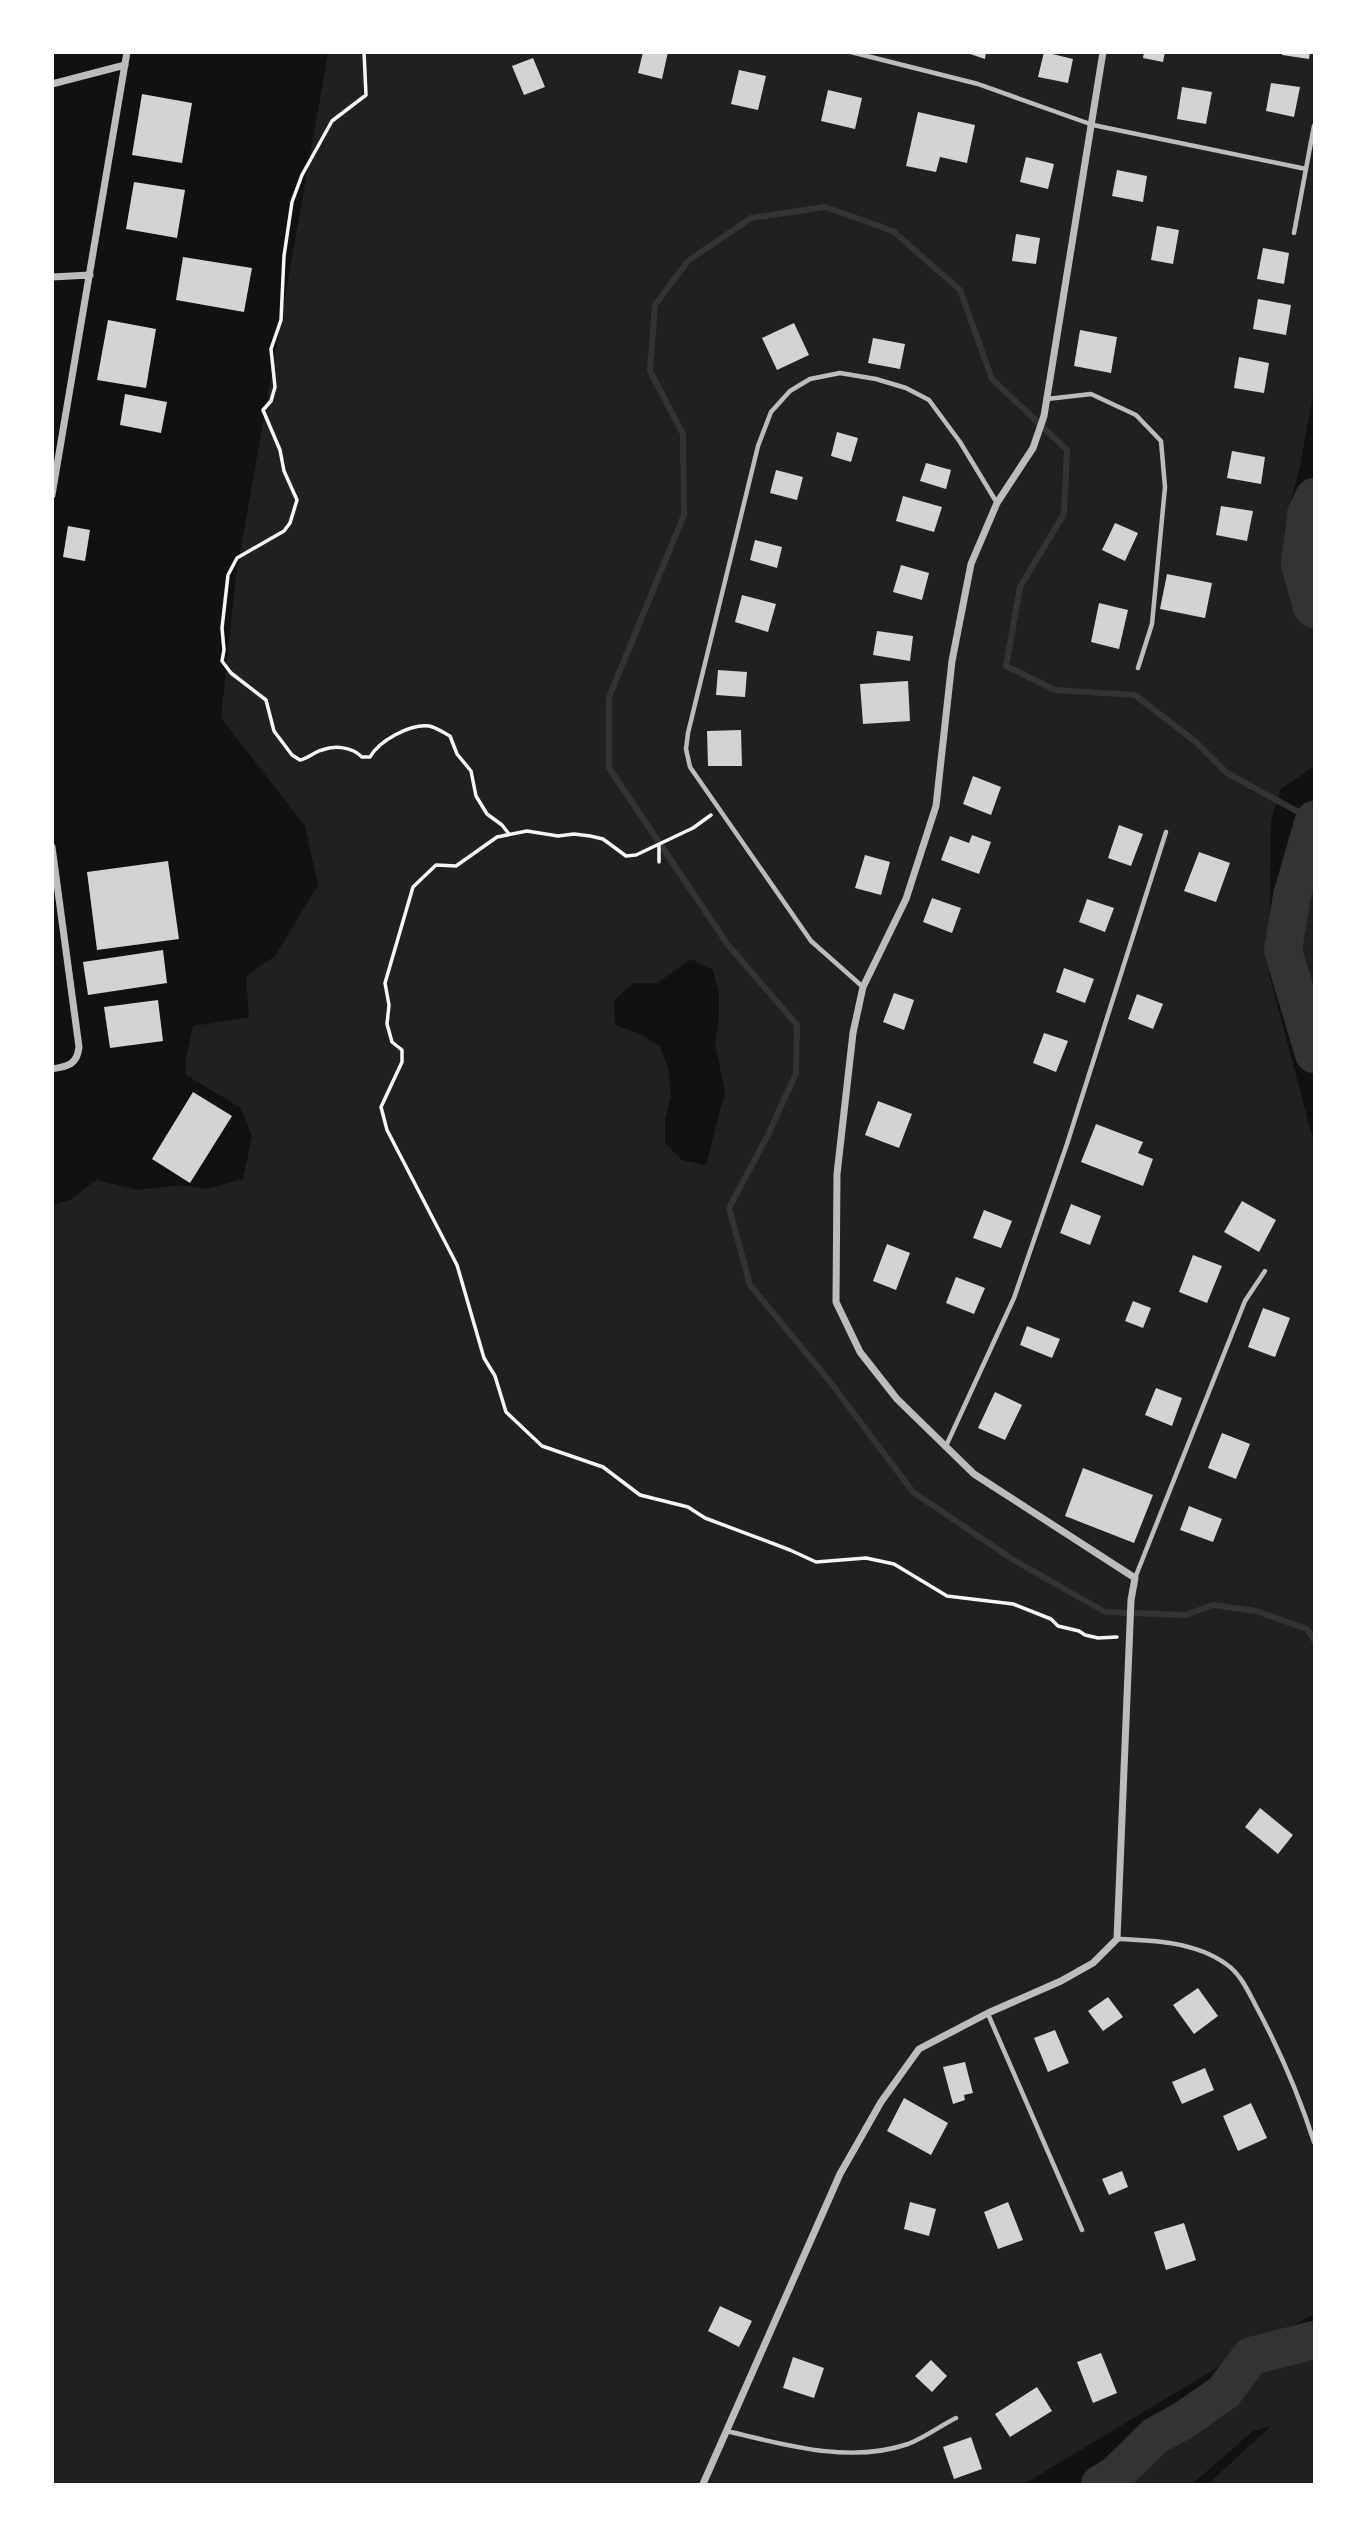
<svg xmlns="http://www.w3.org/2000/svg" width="1367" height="2537" font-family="Montserrat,sans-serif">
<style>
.green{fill:#202020;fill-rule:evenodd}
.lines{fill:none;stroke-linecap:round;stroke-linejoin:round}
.stream{stroke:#333;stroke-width:6}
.river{stroke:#333;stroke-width:38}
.building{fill:#d3d3d3}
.path{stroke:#f5f5f5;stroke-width:3.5}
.service{stroke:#bcbcbc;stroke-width:4.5}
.minor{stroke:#bcbcbc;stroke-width:7}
</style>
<rect width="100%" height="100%" fill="#111"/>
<path class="green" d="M328,53h986v336l-14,77 -16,62 9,59 21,44v135l-33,23 -10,31 -2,154 45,169v1171l-94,52 -196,118h-971v-1279l17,-5 26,-20 41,10 44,-5 25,4 37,-10 9,-43 -11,-28 -55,-33v-17l7,-32 56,-9 -3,-41 29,-20 43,-71 -13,-59 -84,-108 15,-142zM691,959l22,11 6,24v25l-4,24 10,49 -19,73 -24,-5 -17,-17v-24l6,-24 -3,-27 -8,-22 -22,-13 -23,-8 -1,-24 19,-18h24z
M1314,877v148c-11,-34 -27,-90 -13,-124 4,-9 10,-16 13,-24z
M1314,2350v134h-106l63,-58 -18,5 -61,53h-77l28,-22 95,-58 14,-20 18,-18 22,-13z"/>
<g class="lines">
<path class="stream" d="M1313,820l-86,-47 -31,-31 -61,-47 -80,-5 -49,-24 14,-79 44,-73 3,-64 -75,-71 -32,-89 -67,-59 -68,-24 -74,11 -63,43 -33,44 -5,66 33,63 1,81 -75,182v71l119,177 69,80 -1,48 -28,62 -39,73 21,77 81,98 82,109 99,67 93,53 81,3 27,-10 43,6 51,18 7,11"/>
<path class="river" d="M1314,497l-8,17 -6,50 12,43 2,2
M1314,820l-22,76 -9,54 31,104
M1100,2484l15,-9 40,-39 29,-16 40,-28 27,-36 63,-16"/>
</g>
<path class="building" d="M643,52h25l-6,27 -24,-6z
M964,52h22l-1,7z
M1044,52l29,7 -5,24 -30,-6z
M1144,52h21l-2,10 -20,-4z
M1282,52h28l-1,7 -27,-4z
M533,58l12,29 -21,8 -12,-29z
M739,70l27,6 -8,34 -27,-6z
M1271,83l29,4 -6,30 -28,-6z
M1182,87l30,5 -6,32 -29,-5z
M828,90l34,8 -7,31 -34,-8z
M142,94l50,9 -10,60 -50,-8z
M918,112l57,13 -8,38 -27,-6 -4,15 -30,-6z
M1026,157l28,7 -6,25 -28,-7z
M1117,170l30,6 -4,26 -31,-6z
M134,182l51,8 -8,48 -51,-9z
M1157,226l22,4 -6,34 -22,-4z
M1016,234l24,4 -4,26 -24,-3z
M1263,248l26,5 -5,31 -27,-5z
M183,257l69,11 -8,44 -68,-12z
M1258,299l33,6 -5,30 -33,-6z
M108,320l48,9 -10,59 -49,-8z
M794,323l15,32 -32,15 -15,-32z
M1080,330l37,7 -6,36 -37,-7z
M873,338l32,6 -5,25 -32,-6z
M1239,357l30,6 -5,30 -30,-5z
M125,394l42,8 -6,31 -41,-8z
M837,432l21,6 -7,24 -20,-6z
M1232,451l33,6 -4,27 -34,-6z
M926,463l25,7 -5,19 -26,-8z
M776,470l27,7 -6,23 -27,-7z
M903,496l39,11 -8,25 -38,-11z
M1221,506l32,5 -6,30 -31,-6z
M1115,523l23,10 -13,28 -23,-11z
M68,526l22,4 -5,31 -22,-4z
M755,540l27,7 -5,21 -27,-8z
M901,565l28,8 -7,27 -29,-8z
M1167,574l45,9 -7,35 -45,-9z
M742,595l34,9 -8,28 -33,-10z
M1099,603l29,7 -9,39 -28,-7z
M877,631l36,5 -3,25 -37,-6z
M718,670l29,2 -2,25 -29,-2z
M908,681l2,40 -47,3 -3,-40z
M741,730l1,36h-34l-1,-35z
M973,776l28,11 -10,28 -28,-11z
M1119,825l24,9 -12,32 -23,-8z
M972,835l19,7 -12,32 -38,-14 9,-24 19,7z
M1199,852l31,11 -14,39 -32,-11z
M865,855l25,7 -9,33 -26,-7z
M168,861l11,78 -82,11 -10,-78z
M932,898l29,10 -9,25 -29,-11z
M1087,899l27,9 -9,24 -26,-10z
M163,950l4,33 -79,12 -5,-33z
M1064,968l30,11 -9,24 -29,-11z
M894,993l20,7 -10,30 -21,-8z
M1137,994l26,10 -10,25 -25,-10z
M158,1000l5,41 -53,7 -6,-41z
M1044,1033l24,8 -12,31 -23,-9z
M193,1092l39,24 -42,67 -38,-24z
M878,1101l34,13 -13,34 -34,-13z
M1096,1124l47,18 -5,11 15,6 -10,27 -62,-24z
M1242,1201l34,19 -17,32 -35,-20z
M1071,1204l30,12 -11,29 -30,-12z
M984,1210l28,11 -11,27 -28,-10z
M887,1244l23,9 -14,37 -23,-9z
M1193,1255l29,11 -15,37 -28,-11z
M956,1277l29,11 -11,26 -28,-11z
M1133,1301l18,7 -8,20 -18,-7z
M1263,1308l27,10 -15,39 -27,-10z
M1027,1326l33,13 -8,19 -32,-13z
M1156,1388l26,10 -10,28 -27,-11z
M995,1392l27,13 -17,35 -27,-12z
M1222,1433l28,11 -14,35 -28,-11z
M1083,1468l70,27 -19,48 -69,-27z
M1189,1506l33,13 -9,23 -33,-12z
M1260,1808l33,27 -15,19 -33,-27z
M1198,1988l20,28 -24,18 -21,-29z
M1108,1997l15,20 -20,14 -15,-20z
M1055,2030l14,33 -21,9 -14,-34z
M965,2062l8,31 -9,2 1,5 -12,4 -10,-37z
M1205,2068l9,22 -32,14 -10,-22z
M904,2098l44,25 -17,32 -44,-24z
M1251,2103l16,35 -29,13 -15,-35z
M1122,2171l6,16 -19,8 -7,-16z
M910,2202l26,7 -7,27 -25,-7z
M1008,2202l15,38 -25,9 -14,-37z
M1184,2223l12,37 -30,10 -12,-38z
M720,2306l32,15 -13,26 -31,-16z
M1101,2353l16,40 -24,10 -16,-41z
M793,2357l31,11 -10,30 -31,-10z
M931,2360l16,16 -15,16 -17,-16z
M1037,2387l15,24 -42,26 -15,-23z
M971,2437l11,32 -28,10 -11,-32z"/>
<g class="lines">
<path class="path" d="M364,52l2,43 -34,26 -30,54 -10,27 -8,54 -3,64 -10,29 4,38 -4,14 -8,9 17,40 4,21 13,29 -7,23 -6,8 -47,27 -9,17 -6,53 2,22 -2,11 9,12 35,27 8,31 18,24 8,5c9,-2 14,-8 22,-10 13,-5 30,-3 40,7h8c9,-16 39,-33 59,-31 7,1 15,7 21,10l7,18 14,17 5,25 11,18 15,11 7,9
M711,815l-18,13 -57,27 -10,1 -23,-17 -13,-3 -16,-2 -16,2 -31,-5 -30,6 -41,29 -20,-1 -23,22 -28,96 4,22 -2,19 5,18 10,8v12l-21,45 6,23 70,135 27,93 11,18 11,36 36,34 61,21 37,28 48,12 17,11 85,32 26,12 50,-4 28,6 53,32 66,8 38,15 7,7 21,5 6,4 13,3 19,-1
M659,844v18"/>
<path class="service" d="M851,52l127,32 115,41 213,44
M1294,233l20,-107
M1047,399l44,-5 45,21 25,26 4,46 -13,137 -14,44
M863,987l-52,-46 -121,-174 -4,-18 2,-16 70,-287 13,-34 19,-21 20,-12 30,-6 36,6 30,9 23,12 31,42 37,61
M946,1446l68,-148 53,-154 99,-312
M1135,1578l110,-277 20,-30
M1117,1939c35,1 79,3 109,25 15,10 23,29 31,44 23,43 42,87 57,134
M988,2014l94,216
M727,2431c58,14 123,33 181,13 16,-6 32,-18 48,-26"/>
<path class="minor" d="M52,84l73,-19
M52,277l38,-2
M52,495l75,-443
M52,847l27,200c-2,18 -11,19 -27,22
M703,2484l137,-310 41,-72 38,-53 69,-36 73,-32 32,-18 24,-24 14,-339 4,-22 -161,-104 -77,-75 -37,-47 -24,-50 1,-128 16,-141 10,-46 43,-88 30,-93 16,-145 19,-97 26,-61 36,-55 11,-32 59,-364"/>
</g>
<rect width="1367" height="2537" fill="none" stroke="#ffffff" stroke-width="108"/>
</svg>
